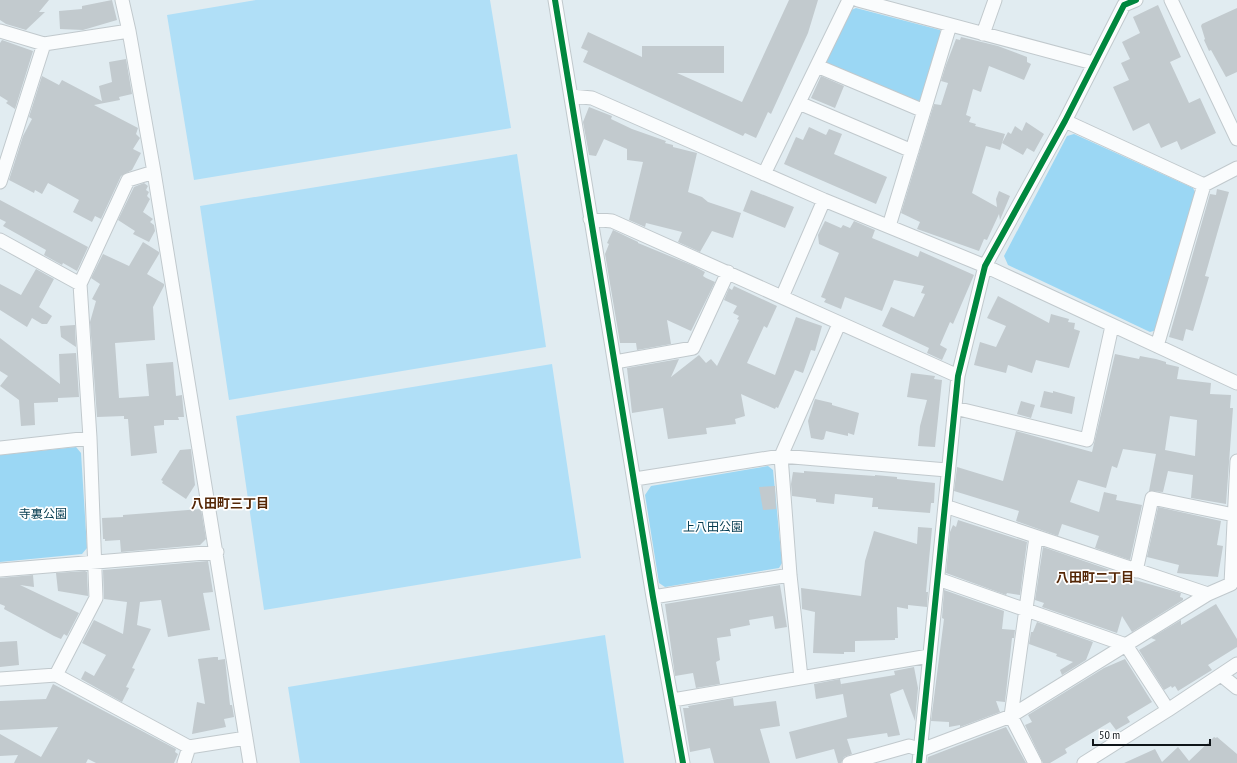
<svg xmlns="http://www.w3.org/2000/svg" width="1237" height="763" font-family="'PT Sans Narrow','Noto Sans JP',sans-serif">
<style>
.green{fill:#9bd7f4}
.water{fill:#b0dff7}
.building{fill:#c2cace;fill-rule:evenodd}
.lines{fill:none;stroke-linecap:round;stroke-linejoin:round}
.minor-casing{stroke:#c1c9cd;stroke-width:15}
.minor{stroke:#fafcfd;stroke-width:13}
.cycleway-casing{stroke:#fff;stroke-width:8}
.cycleway{stroke:#00873e;stroke-width:6}
.labels{text-anchor:middle;stroke-width:3.5;stroke-linejoin:round;paint-order:stroke}
.park-label{font-size:12px;fill:#043b50;stroke:#fff}
.neighbourhood-label{font-size:13px;font-weight:bold;fill:#552706;stroke:#fff}
</style>
<rect width="100%" height="100%" fill="#e1ecf1"/>
<path class="green" d="M856,8l84,22 3,7 -23,64 -6,2 -88,-39v-6l23,-47z
M1074,134l119,54 3,6 -39,136 -7,2 -142,-67 -4,-9 63,-120z
M76,447l5,6 6,95 -5,6 -82,8v-107z
M768,466l5,4 9,93 -3,5 -114,19 -6,-4 -14,-88 6,-9z"/>
<path class="water" d="M256,0h234l21,128 -317,52 -27,-165z
M517,154l29,193 -317,53 -29,-194z
M552,364l29,194 -317,52 -28,-194z
M605,635l19,128h-324l-12,-76z"/>
<path class="building" d="M0,0h49l-10,12h6l-19,18 -20,-6 -6,-4z
M112,0l5,20 -34,10 -23,-1 -1,-18 23,-2v-3z
M789,0h29l-10,33 -37,81 -3,-2 -12,26 -11,-5 -2,3 -160,-74 5,-11 -7,-3 7,-16 54,25v-11h82v27h-47l65,29z
M1158,5l23,52 -11,5 19,41 11,-5 16,35 -35,17 -4,-9 -16,7 -12,-25 -16,8 -20,-44 16,-7 -8,-17 9,-4 -8,-17 18,-9 -7,-16z
M1237,8v64l-11,5 -15,-27 -2,1 -5,-11 1,-1 -4,-13 1,-2z
M961,37l37,9 29,11v5l4,2 -7,16 -35,-14 -8,26 -8,-3 -7,26 5,2 -2,5 7,2 -1,2 30,8 -3,9 6,-11 3,2 4,-8 7,5 4,-9 18,12 -10,18 -7,-4 -4,7 -21,-12 -2,7 -14,-4 -14,47 25,14 -1,-8 3,-8 11,5 -10,24 -1,-6 -12,26 -3,-1 -5,12 -62,-22 3,-7 -19,-9 33,-109 7,1 7,-22 -7,-2 5,-16 10,-26 4,1z
M2,40l31,11 -18,58 -9,-6 2,-2 -8,-5v-53z
M126,59l6,35 -13,3 1,3 -26,5 44,23 -2,6 4,4 -7,11 8,4 -9,17 -11,6 -20,43 -6,-3 -3,6 -19,-10 6,-12 -31,-17 -6,11 -7,-4 -1,3 -25,-13 14,-44 9,-17 -3,-2 13,-41 17,9 3,-5 40,21 -3,-15 13,-4 -3,-20z
M821,76l23,10 -9,22 -24,-10z
M589,107l23,9 -1,3 21,10 34,12 -1,2 8,2v2l24,6 -9,39 14,5 6,5 33,11 -8,25 -21,-7 -12,21 -22,-10 4,-10 -36,-9 -1,4 -16,-7 14,-58 -16,-2v-11l-23,-10 -8,17 -7,-1 -6,-33z
M809,127l17,8 3,-6 13,5 -8,20 53,23 -11,27 -92,-40 12,-27 7,3z
M144,183l4,3 -2,4 3,2 -2,4 3,3 -7,13 10,7 -3,3 4,3 1,6 -6,11 -16,-8 2,-3 -17,-11 16,-33z
M1217,189l12,3 -24,84 4,1 -16,54 -7,-2 -3,12 -14,-4 41,-143 6,1z
M751,190l43,17 -9,21 -42,-17z
M0,200l88,47 -11,24 -14,-8 -1,2 -18,-10 2,-5 -43,-24 3,-4 -6,-3z
M825,221l16,7 2,-3 7,3 4,-7 21,9 -3,8 46,19 2,-6 54,24 -21,49 -3,-2 -10,23 7,4 -5,11 -15,-7 2,-5 -47,-22 9,-19 23,10 11,-23 -4,-1 3,-7 -30,-6 -12,31 -37,-14 -4,12 -17,-7 2,-3 -5,-2 18,-44 -20,-9 -1,-9z
M613,230l25,12v1l56,23 11,6 -2,4 3,2 9,4 -24,49 -24,-11 4,24 -34,6 -1,-7h-16l-15,-89 4,-10 -2,-1z
M143,242l16,10v2l-12,20 17,10v2l-11,21 2,33 -40,3 4,55 30,-2 -3,-32 27,-2 3,34 6,-1 2,22h-6l1,3h-15v5l-10,1 3,27 -26,3 -3,-37h-4v-3l-27,1 -7,-95 6,-21 -4,-2 8,-15 -9,-6 12,-24 26,12z
M36,269l18,10 -15,28 13,9 -5,8h-5l-10,-6 -5,9 -27,-17v-26l21,11z
M734,286l43,20 -10,22 -3,-2 -17,37 28,12 21,-58 26,9 -7,25 -4,-1 -8,23 -8,-3 -17,38 -2,-1 -1,2 -34,-15 4,22 -10,3 1,5 -30,4 1,6 -39,5 -5,-31 -31,5 -5,-45 52,-9 -8,18 28,-22 7,8 5,-4 6,7 22,-46 -2,-1 2,-3 -6,-3 4,-7 -13,-6 5,-12 3,2z
M998,296l51,27 2,-9 18,5 -1,3 7,1 -1,6 6,2 -11,37 -33,-8 -4,13 -24,-8 -2,8 -32,-8 6,-23 16,5 10,-21 -19,-8z
M75,325l1,22 -15,-10 -1,-11z
M0,338l60,46 -1,-30 17,-1 3,44 -21,1v4l-24,1 1,22 -14,1 -2,-26 -19,-14 8,-10 -8,-5z
M1115,354l24,5 1,-3 16,3 10,3v2l13,3 -2,12 34,4 -1,11 21,1 -1,13h3l-7,96 -35,-6 2,-23 -25,-4 -5,21 -14,-1 7,-37 -33,-5 -6,19 -5,-2 -6,22 -28,-8 -8,22 29,10 5,-20 13,3 -1,5 26,5 -12,55 -35,-12 4,-12 -37,-12 -4,12 -42,-15 3,-10 -65,-20 3,-24 46,14 13,-50 76,21zM1170,416l27,4 -2,36 -30,-6z
M911,373l24,3 -1,3 8,1 -7,67 -17,-1 2,-20 7,-26 -20,-3z
M1044,391l9,2v-2l22,6 -3,17 -32,-7z
M815,399l17,4v2l27,8 -5,22 -6,-2v3l-22,-5 -2,8 -2,1 -11,-2 -3,-17z
M1021,401l14,4 -4,13 -14,-4z
M191,449l4,36 -9,14 -24,-16 1,-2 -2,-1 19,-30z
M804,471l71,5v-1l22,2v2l38,4 -1,20h-3l-1,10 -52,-4v-2h-6l1,-9 -38,-4 -1,10 -18,-2v-3l-24,-3 -1,-12 2,-12 11,1z
M775,486l1,23 -13,1 -4,-23z
M1158,507l63,14 -4,24 6,1 -5,31 -41,-4 2,-8 -32,-8z
M201,509l5,30 -6,6 -79,7 -1,-12 -15,1v-2h-2l-1,-21 21,-1v-2z
M958,520l69,22 -7,53 -13,-2 -1,2 -60,-22 4,-41 3,-7 3,2z
M918,527l14,1 -6,64h2l-1,15 -19,-2v4l-11,-2 1,31h-3v2l-40,1v11h-11v2l-31,-1 2,-41 -13,-3 -1,-21 60,8 4,-35 9,-30 43,13z
M1043,547l82,28 -1,2 57,16 -1,4 3,1v2l-51,32 -10,-16 -5,17 -75,-26 2,-4 -9,-3z
M208,561l5,31 -10,1 7,37 -42,7 -7,-37 -21,2 -3,23 14,4 -19,39 3,1 -9,18 3,1 -7,14 -41,-23 4,-8 9,5 12,-21 -24,-12 12,-23 29,14 4,-32 -23,-3 -1,-29z
M85,571l2,1 1,24 -30,-5 -2,-18z
M33,575l1,12 -14,-2 59,28 -12,23 -3,-2 -3,5 -7,-3 -50,-27 1,-3 -5,-2v-26z
M780,585l7,42 -12,2 -2,-13 -24,4 1,5 -20,4 1,7 -14,2 3,22 -4,2 4,22 -24,4 -3,-15 -18,3 -10,-72z
M944,590l60,21 -2,18 13,1 -1,8h-2l-7,64 -9,-1 4,11 -40,15v-2l-11,2v-5l-18,-1 13,-102 -2,-1z
M1216,604l21,35v8l-29,18 4,5 -34,21 -3,-5 -3,2 -1,-2 -7,4 -25,-40 17,-10 -5,-2 30,-18v5z
M1037,622l56,20 -7,18 -24,15 -2,-5 13,-8 -17,-6 1,-2 -28,-10 2,-12h2z
M17,641l2,24 -19,2v-25z
M214,657h4v3l7,-1 5,46h2l2,12 -10,2 2,8 -34,7 5,-32 8,2 -7,-45z
M1125,659l27,43 -25,15 3,5 -14,8 -6,-8 -45,27 2,4 -17,10h-7l-18,-38 7,-3 -4,-7 76,-47z
M914,667l4,21 -3,33 -12,-32 -13,5 10,41 -12,2 -1,-4 -40,6 5,15 -8,3 -3,6h-3l-4,-14 -38,10 -7,-27 58,-15 -4,-23 -27,5 -2,-15 26,-5 2,11 -1,-6 54,-9 -1,-4z
M53,684l123,65 -1,3 3,2 -4,9h-78l-8,-4 -2,4h-72l4,-8 -18,1v-22l41,23 17,-30 -58,3v-29l46,-2z
M733,698l1,8 42,-5 4,25 -20,3 10,34h-56l-4,-15 -20,4 -7,-44h6l-1,-2z
M1006,727l20,36h-99l1,-6z
M1214,737l2,1 1,-1 20,17v9h-113l31,-14 7,13 16,-15 11,14z"/>
<g class="lines">
<defs>
<path id="minor" d="M122,0l7,31 25,141 96,591
M555,0l98,597 30,166
M858,0l235,63
M1171,0l66,139
M0,31l44,13 85,-13
M983,34l12,-34
M817,66l107,45
M571,96l21,2 232,102 161,66 252,117
M799,103l113,48
M1065,121l139,64 33,-17
M764,174l85,-174
M0,182l44,-138
M590,219l22,2 346,155
M889,226l61,-201
M0,240l80,44
M782,297l42,-97
M1157,346l47,-161
M615,362l78,-14 35,-76
M955,408l132,32 25,-114
M0,448l90,-10
M635,479l146,-23 166,14
M945,506l263,88
M0,570l217,-18
M1136,571l16,-73 82,17
M938,579l188,66 42,65
M653,597l137,-22
M56,675l40,-77 -6,-160 -10,-154 48,-104 26,-8
M1221,675l16,13
M801,678l-11,-103 -9,-119 58,-132
M0,679l56,-4 133,72 57,-9
M673,700l256,-44
M184,763l5,-16
M849,763l60,-17 12,4 90,-34 197,-122 23,-10 6,-123
M919,763l39,-387 27,-110 80,-145 59,-116 12,-5
M1035,763l-24,-47 25,-179
M1084,763l84,-53 69,-46"/>
</defs>
<use href="#minor" class="minor-casing"/>
<use href="#minor" class="minor"/>
<defs>
<path id="cycleway" d="M555,0l98,597 30,166
M919,763l39,-387 27,-110 80,-145 59,-116 12,-5"/>
</defs>
<use href="#cycleway" class="cycleway-casing"/>
<use href="#cycleway" class="cycleway"/>
</g>
<g class="labels">
<g class="park-label">
<text x="43" y="518">寺裏公園</text>
<text x="713" y="531">上八田公園</text>
</g>
<g class="neighbourhood-label">
<text x="230" y="508">八田町三丁目</text>
<text x="1095" y="582">八田町二丁目</text>
</g>
</g>
<path d="M1093 739v6h117v-6" fill="none" stroke="#0f1519" stroke-width="2"/>
<text x="1099" y="739" font-size="12" fill="#0f1519" stroke="#ffffff" stroke-width="3" paint-order="stroke">50 m</text>
</svg>
